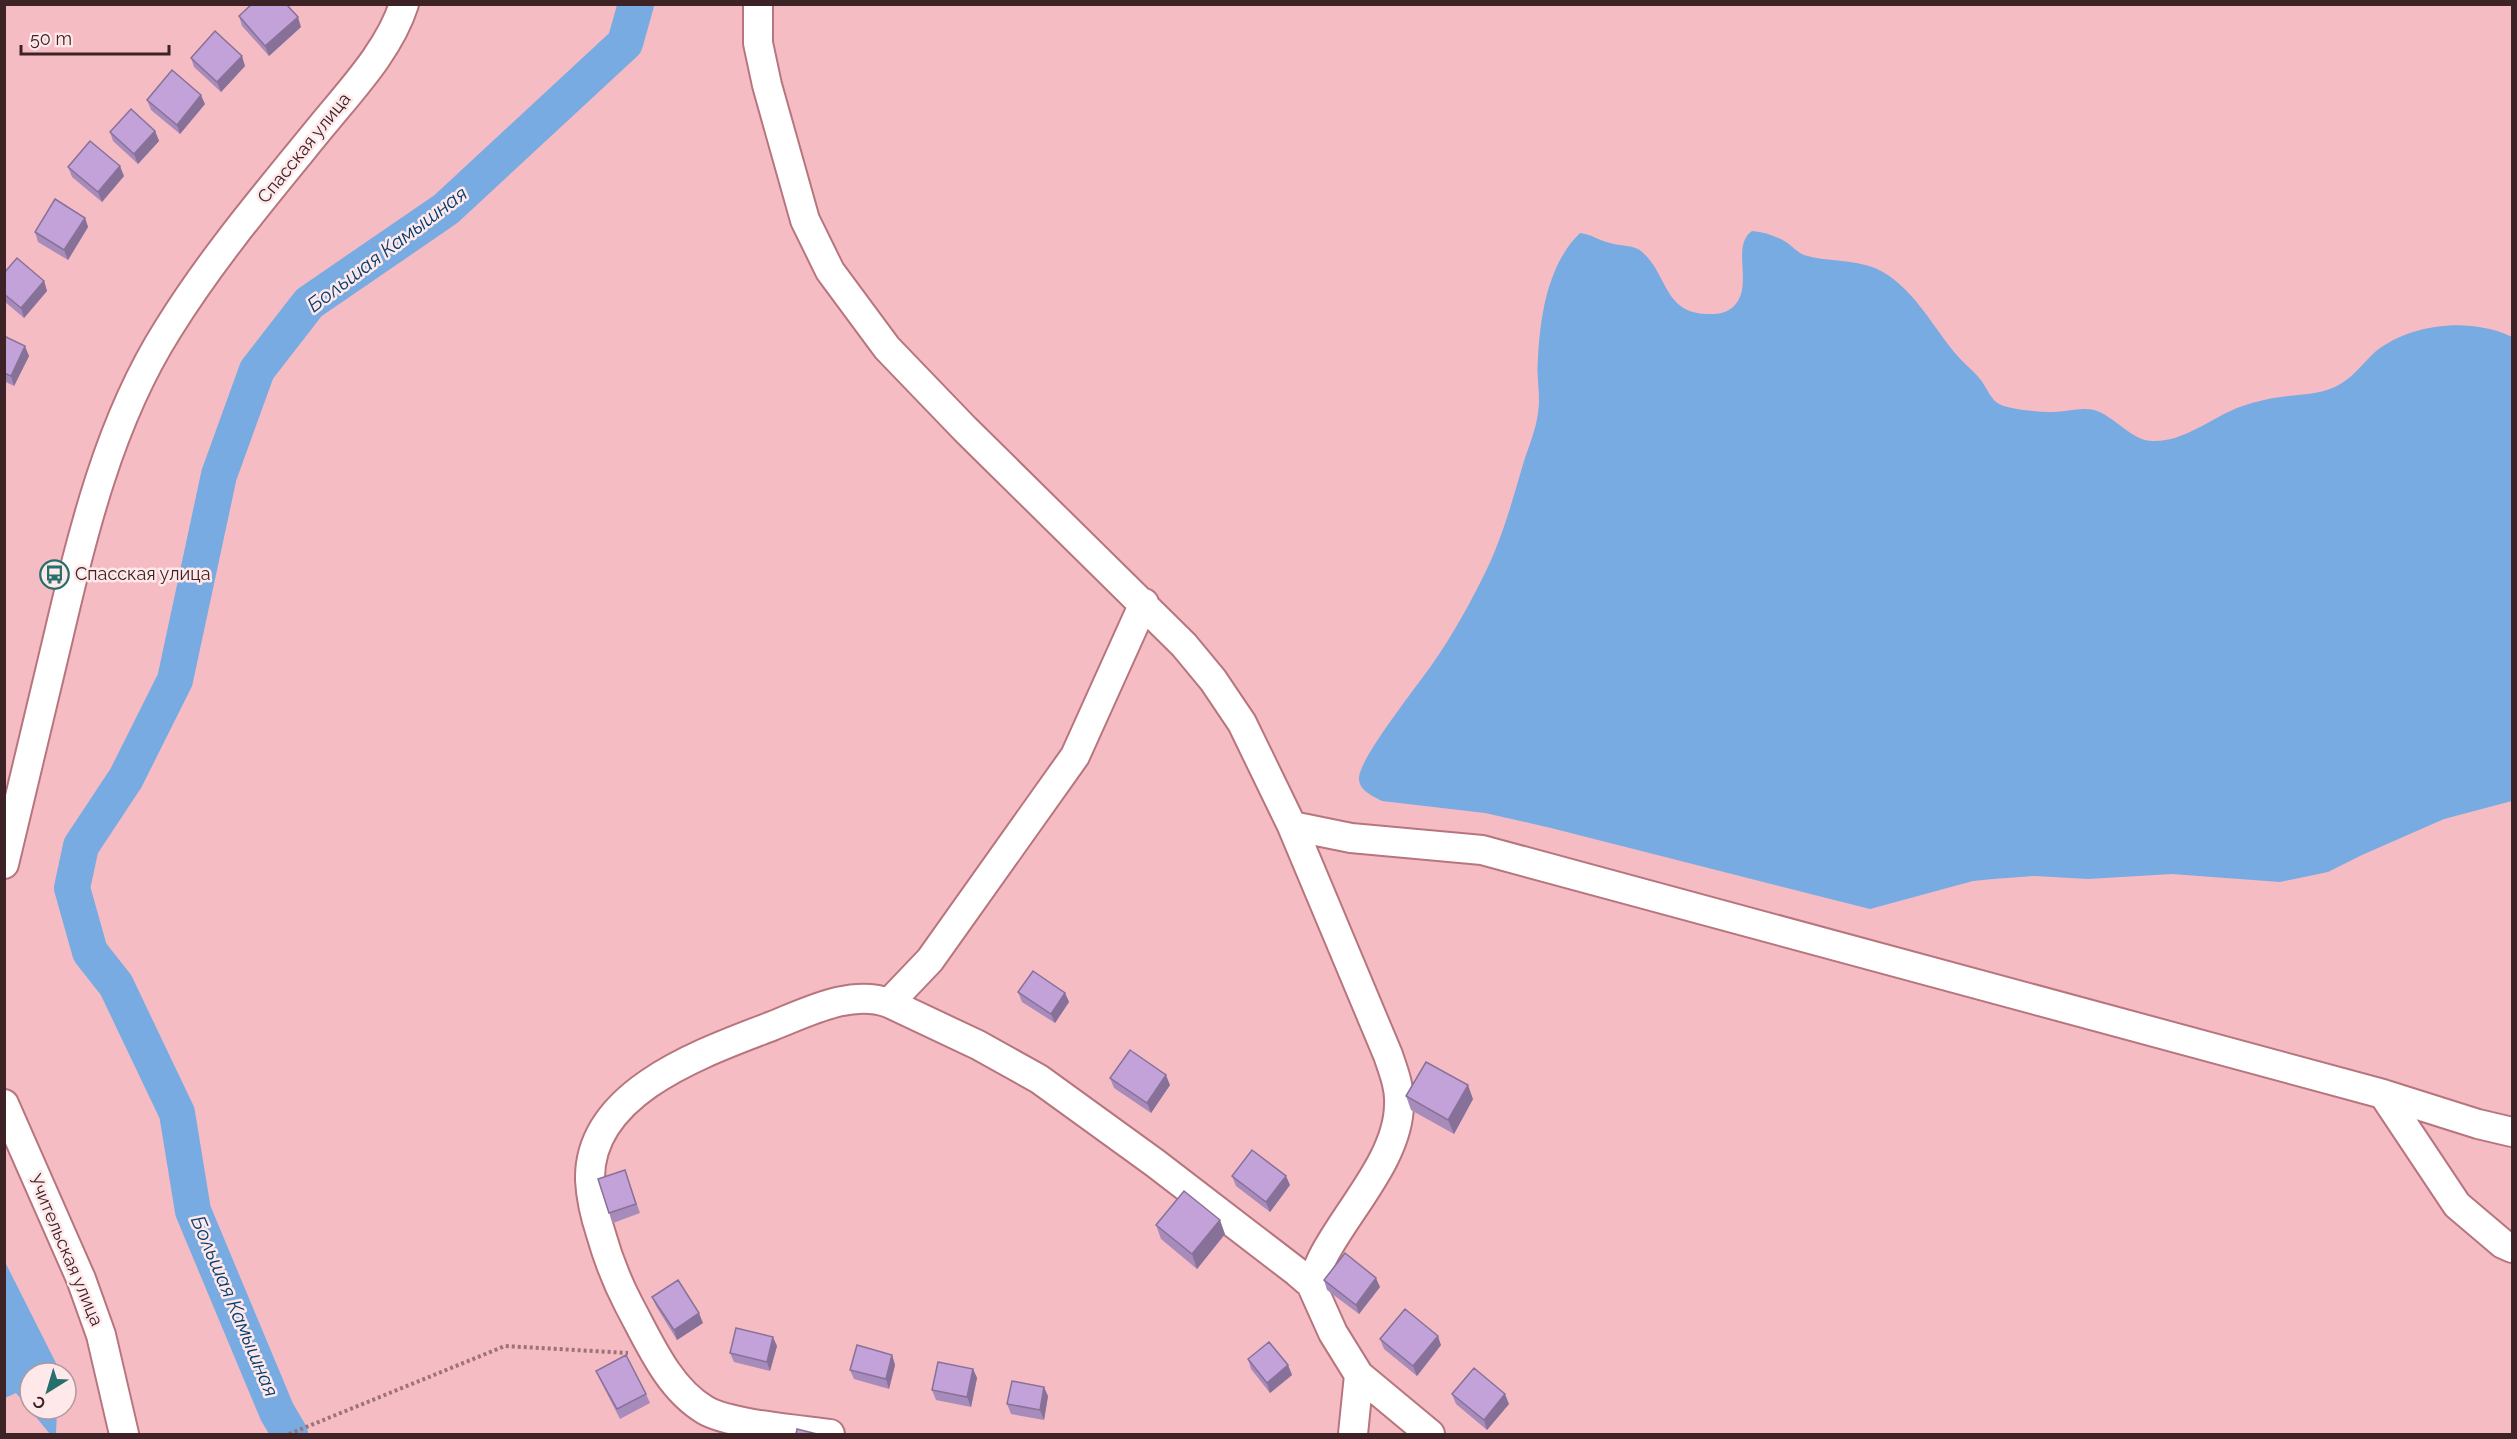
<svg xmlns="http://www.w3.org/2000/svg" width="2517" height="1439" font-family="Raleway,sans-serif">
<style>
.water{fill:#77abe2}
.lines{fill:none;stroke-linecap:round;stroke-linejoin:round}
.river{stroke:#77abe2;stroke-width:36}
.minor-casing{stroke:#b7757e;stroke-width:32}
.path{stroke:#9e7378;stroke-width:4;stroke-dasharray:3 3;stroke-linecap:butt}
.minor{stroke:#fff;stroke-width:28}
.wall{fill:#a78bbb}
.shaded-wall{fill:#887198}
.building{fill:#c2a2d9;stroke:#887198;stroke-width:1.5}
.labels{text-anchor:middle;stroke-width:5;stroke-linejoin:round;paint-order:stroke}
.street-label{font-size:18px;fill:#3d2226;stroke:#ffe8ea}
.poi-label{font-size:18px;fill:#3d2226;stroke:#ffe8ea;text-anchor:start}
.water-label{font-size:20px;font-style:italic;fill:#003d6f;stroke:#ffe8ea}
</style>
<rect width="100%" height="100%" fill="#f6bcc3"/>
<path class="water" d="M1752,231c12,1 24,5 34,11 6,4 11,10 18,13 22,7 49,4 71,13 36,16 56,56 80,85 8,10 18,17 25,26 6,7 9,17 16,23 9,8 45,10 57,10 13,0 28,-5 41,-2 21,6 37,31 59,31 30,1 57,-22 84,-33 13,-5 29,-9 44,-11 21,-3 42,-2 61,-14 13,-8 22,-21 33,-31 36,-29 96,-35 137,-15v464l-68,18 -82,36 -34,17 -48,10 -108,-8 -84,5 -53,-3 -42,3 -20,2 -103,28 -319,-81 -66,-15 -103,-12c-10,-5 -24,-11 -23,-24 2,-21 59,-92 74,-114 18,-26 34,-54 48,-82 20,-38 31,-79 43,-120 5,-15 12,-32 14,-48 3,-18 -2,-36 0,-54 2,-43 10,-95 42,-126 11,1 20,8 30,10 10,3 24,2 31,8 27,22 22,62 66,63 10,0 18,0 26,-7 22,-20 -3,-61 19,-76z
M4,1260l56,111v2h-30v36h27l-1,25h-6l-34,-41 -11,5z"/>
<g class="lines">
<path class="river" d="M290,1434l-13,-22 -84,-201 -16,-98 -61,-128 -26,-33 -18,-64 9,-42 45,-68 49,-98 44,-205 38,-105 52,-67 137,-94 179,-166 11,-39"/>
<defs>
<path id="minor" d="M758,4v39l9,42 38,135 25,51 57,77 78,81 219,216 29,35 29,43 50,103 59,12 131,12 901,244 95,30 34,8
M1292,826l96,229c5,15 12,32 11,49 0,53 -51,105 -75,151 -5,9 -8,19 -13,29
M4,864c18,-75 36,-151 54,-226 25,-106 51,-216 110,-309 44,-71 99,-136 152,-201 30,-37 69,-77 84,-124
M889,1003l41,-43 145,-204 69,-153
M2383,1094l74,111 46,39 9,4
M4,1104l77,175 20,56 23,99
M830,1434c-30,-4 -102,-10 -125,-24 -37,-22 -56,-68 -76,-105 -12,-23 -21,-46 -28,-71 -6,-18 -10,-35 -11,-54 -2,-89 115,-128 182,-154 36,-14 79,-37 117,-23l89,42 61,34 116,84 142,109 14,12 22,49 26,42
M1353,1434l6,-59 71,59"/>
</defs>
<use href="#minor" class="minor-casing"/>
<path class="path" d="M289,1434l216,-88 123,7"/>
<use href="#minor" class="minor"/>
</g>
<path class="wall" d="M239,16l62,11 -32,29 -27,-30z
M191,58l54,8 -24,26 -27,-25z
M147,100l58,4 -25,30 -29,-24z
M155,131l4,10 -21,23 -25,-23 -3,-9z
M68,167l56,9 -22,26 -30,-25z
M85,218l3,9 -20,33 -30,-18 -3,-10z
M4,273l40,8 3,10 -23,27 -20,-17z
M4,336l25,20 -15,30 -10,-5z
M1018,992l47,1 4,9 -14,21 -33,-21z
M1110,1078l60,7 -19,28 -37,-25z
M1406,1096l67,3 -19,35 -43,-24z
M625,1170l15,43 -27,10 -15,-44z
M1232,1176l58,9 -20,27 -34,-26z
M1156,1225l69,9 -28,35 -36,-30z
M1324,1280l56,7 -21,27 -32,-24z
M652,1297l51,26 -26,17 -21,-34z
M1380,1339l61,6 -24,31 -33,-27z
M777,1346l-7,25 -36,-9 -4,-9z
M892,1355l3,10 -6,24 -35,-10 -4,-9z
M1248,1359l40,6 4,10 -22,18 -19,-24z
M973,1369l4,9 -6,29 -35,-7 -4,-10z
M596,1371l50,23 4,9 -30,16 -20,-39z
M1452,1394l57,10 -22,26 -31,-26z
M1048,1396l-4,24 -33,-6 -4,-10z"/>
<path class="shaded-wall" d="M298,17l3,10 -32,29 -4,-10z
M242,56l3,10 -24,26 -4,-10z
M201,95l4,9 -25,30 -3,-9z
M155,131l4,10 -21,23 -4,-10z
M120,166l4,10 -22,26 -4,-10z
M85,218l3,9 -20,33 -4,-10z
M44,281l3,10 -23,27 -3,-10z
M25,346l4,10 -15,30 -3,-10z
M1065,993l4,9 -14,21 -4,-9z
M1166,1075l4,10 -19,28 -4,-10z
M1468,1085l5,14 -19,35 -6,-14z
M1286,1176l4,9 -20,27 -4,-10z
M1220,1220l5,14 -28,35 -5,-15z
M1376,1278l4,9 -21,27 -3,-9z
M699,1313l4,10 -26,17 -3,-10z
M1438,1336l3,9 -24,31 -4,-10z
M773,1337l4,9 -7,25 -3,-9z
M892,1355l3,10 -6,24 -3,-10z
M1288,1365l4,10 -22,18 -3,-10z
M973,1369l4,9 -6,29 -4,-10z
M1044,1387l4,9 -4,24 -4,-10z
M1505,1394l4,10 -22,26 -3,-10z"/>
<path class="building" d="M252,4h34l12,13 -33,29 -26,-30z
M215,31l27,25 -25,26 -26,-24z
M172,70l29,25 -24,30 -30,-25z
M131,109l24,22 -21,23 -24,-22z
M90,141l30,25 -22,26 -30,-25z
M55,199l30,19 -21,32 -29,-18z
M17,258l27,23 -23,27 -17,-14v-21z
M4,336l21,10 -14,30 -7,-3z
M1033,971l32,22 -14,21 -33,-22z
M1130,1050l36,25 -19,28 -37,-25z
M1426,1062l42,23 -20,35 -42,-24z
M1252,1150l34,26 -20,26 -34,-26z
M625,1170l11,34 -27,9 -11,-34z
M1184,1191l36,29 -28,34 -36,-29z
M1345,1253l31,25 -20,27 -32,-25z
M678,1280l21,33 -25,17 -22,-33z
M1405,1309l33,27 -25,30 -33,-27z
M736,1328l37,9 -6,25 -37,-9z
M1269,1342l19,23 -21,18 -19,-24z
M857,1345l35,10 -6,24 -36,-9z
M626,1355l20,39 -29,15 -21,-38z
M938,1362l35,7 -6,28 -35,-7z
M1474,1368l31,26 -21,26 -32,-26z
M1012,1381l32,6 -4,23 -33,-6z
M797,1429l20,5h-21z"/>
<defs>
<symbol id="bus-ring" viewBox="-11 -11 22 22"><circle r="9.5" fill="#ffe8ea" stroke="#256f6c" stroke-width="1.5"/><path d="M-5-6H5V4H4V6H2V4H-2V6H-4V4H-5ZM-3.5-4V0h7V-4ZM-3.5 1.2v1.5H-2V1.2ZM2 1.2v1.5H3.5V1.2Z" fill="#256f6c"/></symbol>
</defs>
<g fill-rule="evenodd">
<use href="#bus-ring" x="38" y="558" width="33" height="33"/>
</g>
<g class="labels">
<g class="street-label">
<text transform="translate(304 148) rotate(-51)" y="6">Спасская улица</text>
<text transform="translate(66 1250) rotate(67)" y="6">Учительская улица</text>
</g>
<g class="poi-label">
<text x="75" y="580">Спасская улица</text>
</g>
<g class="water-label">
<text transform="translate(387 249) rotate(-37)" y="7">Большая Камышная</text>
<text transform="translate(235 1306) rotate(67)" y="7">Большая Камышная</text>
</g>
</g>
<rect width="2517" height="1439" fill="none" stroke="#3d2226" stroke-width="12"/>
<g transform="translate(48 1391) rotate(217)"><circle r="28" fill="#ffe8ea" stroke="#b1999c" stroke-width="1.5"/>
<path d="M0-4.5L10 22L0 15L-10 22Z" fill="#256f6c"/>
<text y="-9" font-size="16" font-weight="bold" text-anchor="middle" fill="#3d2226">С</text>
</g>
<path d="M21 45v9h148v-9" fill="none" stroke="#3d2226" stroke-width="3"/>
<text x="30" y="45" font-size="18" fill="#3d2226" stroke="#ffe8ea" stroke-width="4.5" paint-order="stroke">50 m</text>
</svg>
